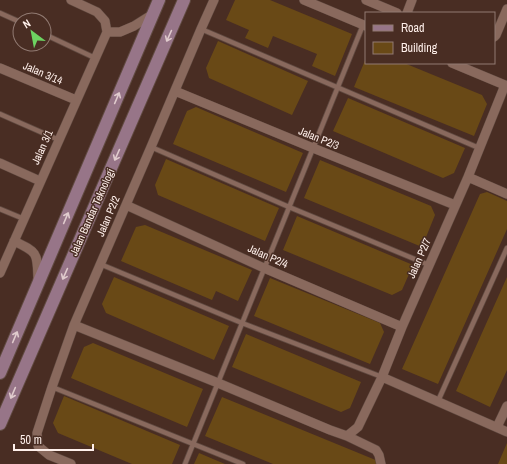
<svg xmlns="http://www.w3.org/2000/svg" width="507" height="464" font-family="'Archivo Narrow',sans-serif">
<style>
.building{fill:#694916}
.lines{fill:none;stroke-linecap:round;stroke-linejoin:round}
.lane-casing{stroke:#604a41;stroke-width:6}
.street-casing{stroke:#604a41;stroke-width:10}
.secondary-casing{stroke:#604a41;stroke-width:14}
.lane{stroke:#89695d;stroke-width:4.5}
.street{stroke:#89695d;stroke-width:9}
.secondary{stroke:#977588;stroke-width:12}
.oneway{stroke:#e0cbcd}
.labels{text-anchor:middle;stroke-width:3;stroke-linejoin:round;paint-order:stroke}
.street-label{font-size:11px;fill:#fff0eb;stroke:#492d23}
</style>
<rect width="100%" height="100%" fill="#492d23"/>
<path class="building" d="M235,0h35l82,34 -17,42 -23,-10 5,-12 -44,-18 -5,12 -23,-10 4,-8 -23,-10z
M218,41l90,40 -16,34 -83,-37 -3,-10z
M366,58v5h38l78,32 5,9 -13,32 -120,-49z
M348,98l117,50 -11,25 -11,5 -110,-47z
M196,107l107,46 -17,39 -113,-48 14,-33z
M166,159l113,49 -14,33 -107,-46 -3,-10z
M320,160l111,46 4,9 -13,32 -118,-49z
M487,192l20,9v28l-69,155 -36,-15 78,-175z
M297,216l116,49 -11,25 -10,5 -109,-45z
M145,225l107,45 -14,31 -22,-10 -4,9 -91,-39 15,-34z
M114,277l115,49 -15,34 -108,-47 -4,-9z
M507,277v93l-17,37 -34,-16z
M270,278l110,45 4,9 -14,32 -116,-48z
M246,334l115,48 -11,26 -9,4 -109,-45z
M93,343l110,46 -16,38 -116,-49 13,-31z
M64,396l116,49 -8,19h-40l-74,-31 -5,-10z
M222,397l156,64 -2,3h-103l-68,-28z
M507,443v21h-9z
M199,453l14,6 12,5h-31z"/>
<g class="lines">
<defs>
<path id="lane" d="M0,13l20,9
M201,29l278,119
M44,34l51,24
M0,114l59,26
M151,147l138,60 140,58
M0,209l24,10
M100,264l142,59 140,54
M52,387l191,77
M438,401l69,-153
M185,464l178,-439"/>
<path id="street" d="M71,0l26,12 8,9 2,11
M304,0l62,26
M366,0l31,13
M407,13l5,-13
M107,32h13l14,-6 19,-12
M494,37l2,-2 11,-26
M452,63l55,23
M0,68l76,32
M175,91l138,57 142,57
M0,163l40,18
M468,177l39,17
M126,205l138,63 138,59
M14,241c25,12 23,12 24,39
M0,273l107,-241
M74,325l144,58 112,47 17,6 29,14 3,5 2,9
M382,377l125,55
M497,427l10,-21
M347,436l11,-9 24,-50 20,-50 66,-150 37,-92
M71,464l-22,-9 -11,-9 -1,-13 15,-46 22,-62 77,-178 50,-118 13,-29"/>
<path id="secondary" d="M0,373l159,-373
M0,424l184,-424"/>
</defs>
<use href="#lane" class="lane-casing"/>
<use href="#street" class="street-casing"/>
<use href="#secondary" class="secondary-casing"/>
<use href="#lane" class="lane"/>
<use href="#street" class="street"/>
<use href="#secondary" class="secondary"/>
</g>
<defs><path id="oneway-shaft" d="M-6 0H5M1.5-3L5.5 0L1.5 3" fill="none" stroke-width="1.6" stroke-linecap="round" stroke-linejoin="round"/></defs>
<g class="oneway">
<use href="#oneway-shaft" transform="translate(169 36) rotate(114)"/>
<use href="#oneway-shaft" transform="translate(117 98) rotate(-67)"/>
<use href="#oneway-shaft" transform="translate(117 155) rotate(114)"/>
<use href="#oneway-shaft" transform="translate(66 218) rotate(-67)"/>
<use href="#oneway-shaft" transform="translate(65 274) rotate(114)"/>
<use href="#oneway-shaft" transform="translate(15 337) rotate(-67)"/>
<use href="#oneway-shaft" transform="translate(13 393) rotate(113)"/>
</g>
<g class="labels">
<g class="street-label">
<text transform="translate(43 73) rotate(23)" y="4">Jalan 3/14</text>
<text transform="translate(319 138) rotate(22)" y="4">Jalan P2/3</text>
<text transform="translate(42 147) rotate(-66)" y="4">Jalan 3/1</text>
<text transform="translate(92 212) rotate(-66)" y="4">Jalan Bandar Teknologi</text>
<text transform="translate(108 216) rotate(-67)" y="4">Jalan P2/2</text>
<text transform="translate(268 256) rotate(24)" y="4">Jalan P2/4</text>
<text transform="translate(419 258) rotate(-66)" y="4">Jalan P2/7</text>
</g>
</g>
<rect x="365" y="12" width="130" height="52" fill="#492d23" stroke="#927b73"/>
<rect x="373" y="25" width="20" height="6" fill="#977588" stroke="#927b73"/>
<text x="401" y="32" font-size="12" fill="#fff0eb">Road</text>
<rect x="373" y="42" width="20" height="12" fill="#694916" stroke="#927b73"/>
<text x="401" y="52" font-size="12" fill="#fff0eb">Building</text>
<g transform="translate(32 32) rotate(328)"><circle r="19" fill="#492d23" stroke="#927b73"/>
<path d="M0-3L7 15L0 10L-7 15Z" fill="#6dd361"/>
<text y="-6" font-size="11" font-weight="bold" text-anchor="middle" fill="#fff0eb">N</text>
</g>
<path d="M14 444v6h79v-6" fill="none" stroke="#fff0eb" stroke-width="2"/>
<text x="20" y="444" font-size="12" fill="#fff0eb" stroke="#492d23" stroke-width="3" paint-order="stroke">50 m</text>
</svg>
